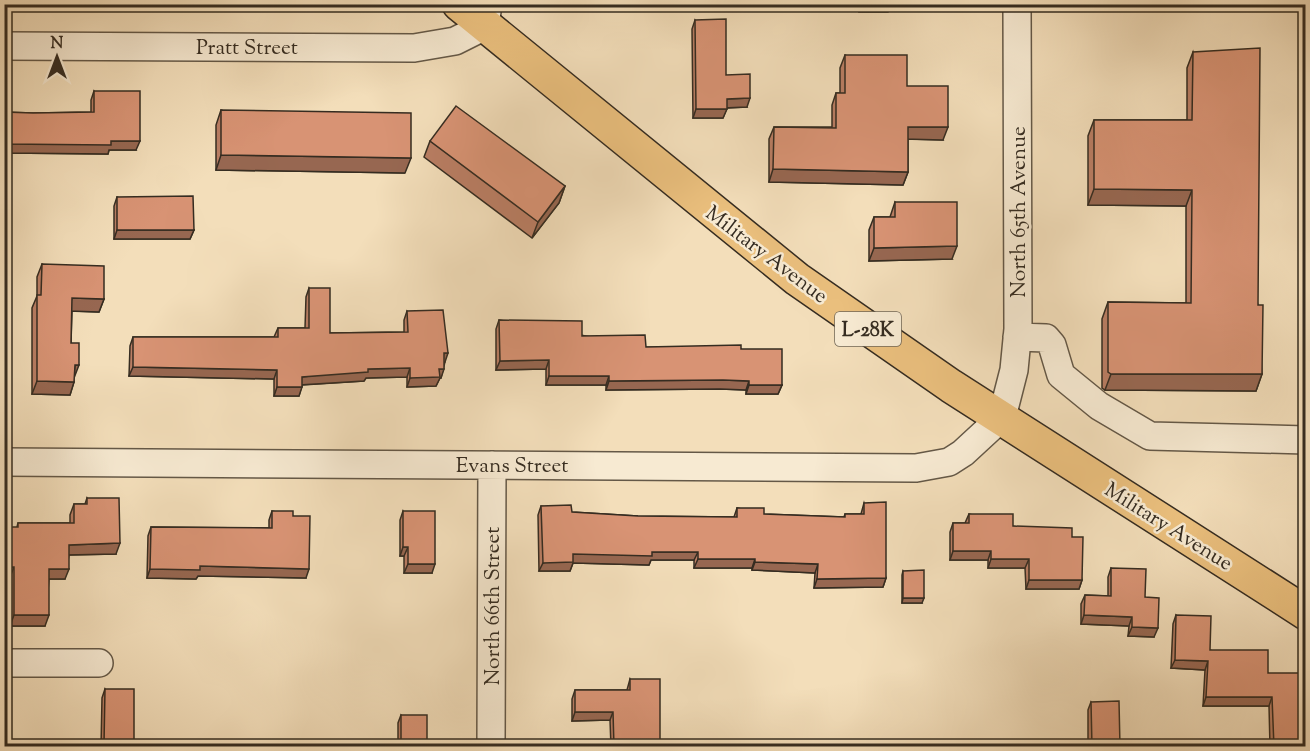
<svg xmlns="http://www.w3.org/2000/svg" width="1310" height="751" font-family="'Sorts Mill Goudy',serif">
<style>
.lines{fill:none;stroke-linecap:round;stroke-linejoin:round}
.minor-casing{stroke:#645847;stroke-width:30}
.major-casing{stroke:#352c21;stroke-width:36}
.minor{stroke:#f7ead2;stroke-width:27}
.major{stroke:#eabf7d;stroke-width:33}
.wall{fill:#ba7e64;stroke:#352c21;stroke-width:1.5}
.shaded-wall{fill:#976751;stroke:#352c21;stroke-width:1.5}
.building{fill:#d89374;stroke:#352c21;stroke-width:1.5}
.labels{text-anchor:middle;stroke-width:5;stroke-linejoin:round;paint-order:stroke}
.shield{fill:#f7ead2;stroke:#6f6556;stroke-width:1.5}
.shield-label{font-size:20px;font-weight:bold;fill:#352c21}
.street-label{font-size:21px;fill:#352c21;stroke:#f7ead2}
</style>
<rect width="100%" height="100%" fill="#f3deba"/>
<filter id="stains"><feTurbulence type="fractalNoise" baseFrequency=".00333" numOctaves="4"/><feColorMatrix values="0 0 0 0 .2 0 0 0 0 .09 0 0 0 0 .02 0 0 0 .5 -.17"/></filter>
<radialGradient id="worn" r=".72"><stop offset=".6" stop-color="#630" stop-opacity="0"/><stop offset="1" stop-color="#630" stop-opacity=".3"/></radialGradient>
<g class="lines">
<defs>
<path id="minor" d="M4,46l410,2 41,-7 30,-15 3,-22
M1017,337l29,1 6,7 9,30 38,31 51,30 156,4
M4,462l912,6 33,-6 14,-9 39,-36 12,-47 4,-41 -1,-325
M4,663h95
M491,746l1,-281"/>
<path id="major" d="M459,4l338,275 154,107 355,227"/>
</defs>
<use href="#minor" class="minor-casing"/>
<use href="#major" class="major-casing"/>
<use href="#minor" class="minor"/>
<use href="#major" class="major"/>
</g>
<path class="wall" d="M695,20l31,55 21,32 -20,1 -4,10h-30l-1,-89z
M1193,52l65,253 4,69 -6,17 -151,-1 -3,-2v-69l6,-17 78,1v-97l-98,-1v-69l6,-16h93v-52z
M845,55l62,31 36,54 -35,-1v33l-5,13 -134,-3v-43l5,-12h58v-22l4,-12h4v-25z
M94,91l42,59h-27l-1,4 -104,-1v-41l29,1 58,-1v-12z
M221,110l184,63 -189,-3v-45z
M430,141l135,45 -6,17 -27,35 -108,-81z
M117,197l77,33 -4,9h-76v-33z
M895,202l57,57 -83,2v-31l5,-13h16z
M42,264l62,35 -5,13 -27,-1 -1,32 3,39 -4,13 -38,-1v-86l5,-12v-19z
M309,288l21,45 74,-1v-12l3,-9 38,51 -4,16h-1l-4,8 -29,1v-10l-41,1 -2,3 -62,4 -3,11h-25v-17l-145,-3 1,-30 3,-9h141l4,-9h27l1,-31z
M499,320l147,27 95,2 41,36 -4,9h-32v-4l-26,-1 -114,1v-5h-60v-16l-50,1v-41z
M87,498l29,56 -47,1 -4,24h-16l-4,47h-35v-49h-6l14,-54h52v-8l4,-11h11z
M864,503l22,75 -3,9 -69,1 1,-15 -63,-3v-2h-58v-8h-43l-2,5 -76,-2 -3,8h-31l-1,-56 3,-9 31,6 66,4 96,1 3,-9 27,6 80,3 1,-3h16z
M272,511l21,5 13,62 -108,-2 -2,3 -49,-1 1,-42 3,-9 118,1v-8z
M403,511l29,62h-28v-17h-4v-36z
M969,514l44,12 59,11 10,43 -3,9h-53l-1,-21h-37v-8h-38v-28l3,-9h12z
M1111,568l34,29 9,40 -26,-1 1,-10 -48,-2v-20l4,-9 23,1v-19z
M903,571l19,32h-20v-28z
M1176,615l34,35 58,23 37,74h-35l-1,-41h-66l2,-36 -34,-2 2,-44z
M630,679l30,68h-49l-1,-27 -38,1v-22l3,-9h52z
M105,689l29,55 -1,3h-32l1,-49z
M1091,702l29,45h-32v-37z
M401,715l26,32h-29v-24z"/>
<path class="shaded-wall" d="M861,4h29l-2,8h-29z
M750,98l-3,9 -24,1 4,-9z
M696,109h31l-4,9h-30z
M908,127h40l-5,13 -40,-1z
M111,141h29l-4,9h-27l-1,4 -104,-1v-9z
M221,155l190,3 -6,15 -189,-3z
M773,169l135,3 -5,13 -134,-3z
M565,186l-6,17 -27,35 6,-16z
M1094,189l98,1 -6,16 -98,-1z
M117,230h77l-4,9h-76z
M957,246l-5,13 -83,2 5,-13z
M72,298l32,1 -5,13 -31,-1z
M444,353h4l-3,9h-4z
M549,360l-3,9 -50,1 4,-9z
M75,365h4l-5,13z
M133,367l144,3 -3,9 -145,-3z
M410,368l-3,9 -41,1 -2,3 -65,4 3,-8 66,-8z
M439,369h5l-3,9h-1l-4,8 -29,1 3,-9z
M1111,374h151l-6,17 -151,-1z
M549,376h60l-3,9h-60z
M723,380l26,1 -3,9 -26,-1 -114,1 3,-9z
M37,381l37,1 -4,13 -38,-1z
M749,385h33l-4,9h-32z
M277,387h25l-3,9h-25z
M120,543l-4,11 -51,1 4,-10z
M403,547h5l-4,9h-4z
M953,551h38l-3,9h-38z
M652,552h46l-4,8h-43l-2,5 -76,-2 -3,8h-31l4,-8 30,-9z
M698,559h57l-3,9h-58z
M991,559h38l-4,9h-37z
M755,562l63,2 -3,9 -63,-3z
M408,564h27l-3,9h-28z
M200,566l109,3 -3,9 -108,-2 -2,3 -49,-1 3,-9z
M4,567h10l-4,10h-6z
M49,569h20l-4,10h-20z
M886,578l-3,9 -69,1 3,-9z
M1029,580h53l-3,9h-53z
M903,598h21l-2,5h-20z
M14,615h35l-4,11h-35z
M1084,615l48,2 -3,9 -48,-2z
M1132,627l26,1 -4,9 -26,-1z
M1175,660l33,1 -3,9 -34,-2z
M1206,697h66l-3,9h-66z
M575,712h38l-3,8 -38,1z
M104,744h30l-1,3h-30z"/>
<path class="building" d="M726,19v56l24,-1v24l-23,1v10h-31l-1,-89z
M1260,48l-2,257h5l-1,69h-151l-3,-2v-70l83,1 1,-113 -98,-1v-69h98l1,-68z
M845,55h62v31h41v41h-40v45l-135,-3 1,-42 62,1v-35h9z
M94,91h46v50h-29v4l-107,-1v-32l29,1 61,-1z
M456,106l109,80 -27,36 -108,-81z
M221,110l190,3v45l-190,-3z
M193,196l1,34h-77v-33z
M895,202h62v44l-83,2v-31h21z
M42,264l62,2v33l-32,-1 -1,45h8v22h-4l-1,17 -37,-1v-86h4z
M309,288h21v45l78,-1 -1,-21 36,-1 5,43h-4v16h-5l1,8 -30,1v-10l-42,1v3l-66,5v10h-25v-17l-144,-3v-30h145v-9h31z
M499,320l83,1v15l63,-1 1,12 95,-2v4h41v36h-33v-4l-26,-1 -114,1v-5h-60v-16l-49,1z
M87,498h32l1,45 -51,2v24h-20v46h-35v-48h-10v-40h14v-4h56v-19h13z
M886,502v76l-69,1 1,-15 -63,-2v-3h-57v-7h-46v4l-79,-2v8l-30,1 -2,-57 30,-1 1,7 66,4 99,1v-9h27v6l81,3v-3h19v-11z
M272,511h21v5h17l-1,53 -109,-3v4l-50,-1 1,-42 121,1z
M403,511h32v53h-27v-17h-5z
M969,514h44v12l59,2v9h11l-1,43h-53v-21h-38v-8h-38v-28h16z
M1111,568l35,1 -1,28 14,1 -1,30 -26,-1v-10l-48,-2 1,-20 26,1z
M924,570v28h-21v-27z
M1176,615l35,1 -1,34h58v23h37v74h-31l-2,-50h-66l2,-36 -33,-1z
M630,679h30v68h-46l-1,-35h-38v-22h55z
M105,689h29v55h-30z
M1119,701l1,46h-28l-1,-45z
M401,715h26v32h-26z
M537,744h30v3h-30z
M738,745h32v2h-32z
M930,745v2h-43z"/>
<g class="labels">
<rect class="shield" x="835" y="312" width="66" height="34" rx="4.5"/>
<g class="shield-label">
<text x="868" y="336">L-28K</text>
</g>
<g class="street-label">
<text x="247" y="54">Pratt Street</text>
<text transform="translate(1018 212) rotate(-90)" y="7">North 65th Avenue</text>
<text transform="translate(767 254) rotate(37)" y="7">Military Avenue</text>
<text x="512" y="472">Evans Street</text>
<text transform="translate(1169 526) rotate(32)" y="7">Military Avenue</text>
<text transform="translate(492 606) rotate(-90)" y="7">North 66th Street</text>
</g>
</g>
<rect width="1310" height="751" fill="none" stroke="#f3deba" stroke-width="24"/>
<rect x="6" y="6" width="1298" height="739" fill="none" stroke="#352c21" stroke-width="3"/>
<rect x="12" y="12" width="1286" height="727" fill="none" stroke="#352c21" stroke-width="1.5"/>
<g transform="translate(57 57)" stroke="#f7ead2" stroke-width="4.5" paint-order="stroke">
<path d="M0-4.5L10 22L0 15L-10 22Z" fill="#352c21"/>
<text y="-9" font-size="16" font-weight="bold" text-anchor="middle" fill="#352c21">N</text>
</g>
<rect width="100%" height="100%" filter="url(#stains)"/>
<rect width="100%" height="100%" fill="url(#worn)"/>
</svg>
